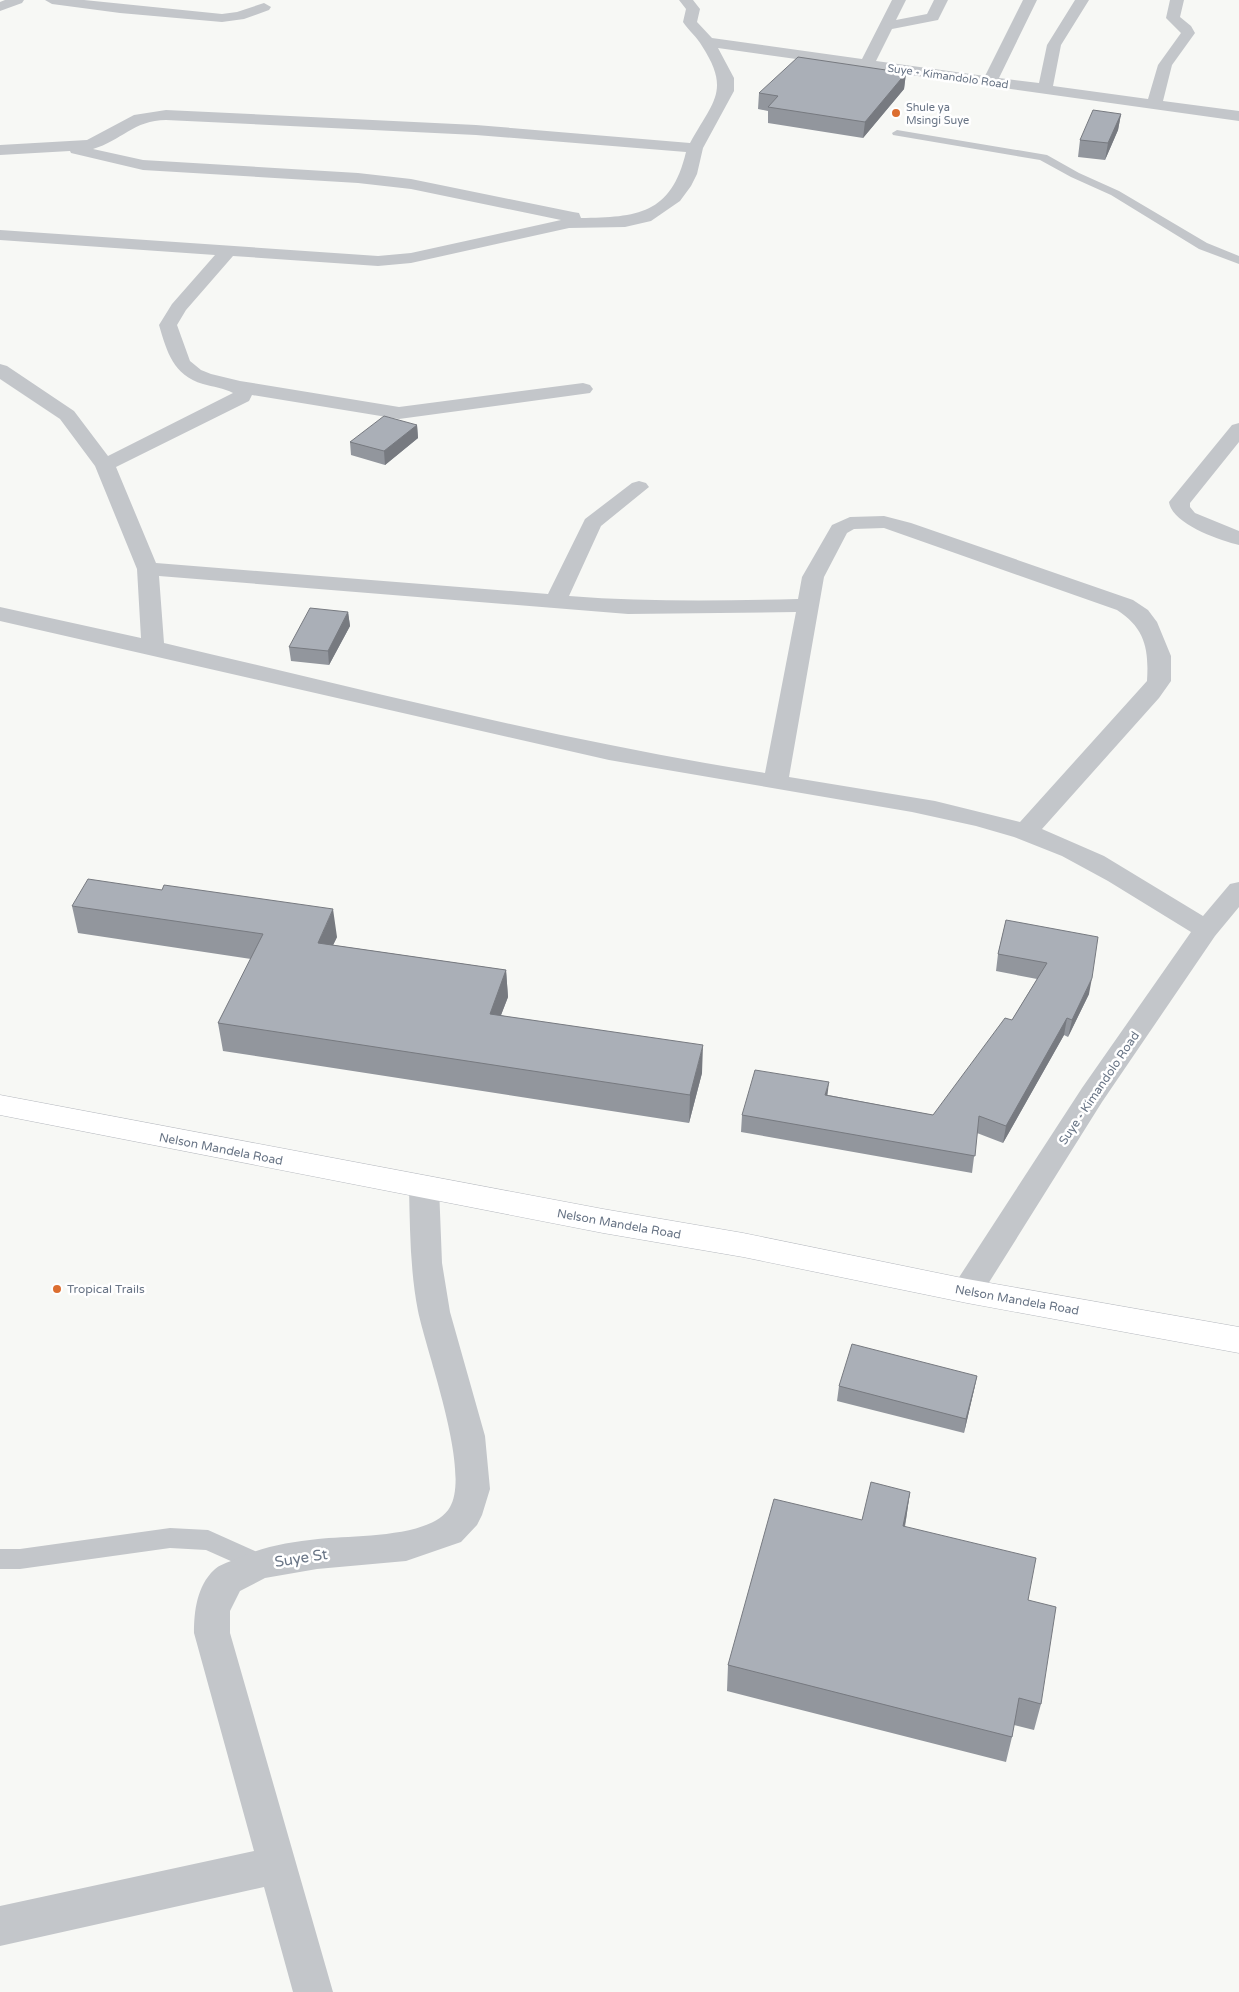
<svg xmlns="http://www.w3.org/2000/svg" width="1239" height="1992" font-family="'Varela Round',sans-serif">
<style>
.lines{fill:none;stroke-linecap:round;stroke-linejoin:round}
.secondary-casing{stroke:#b6b9bf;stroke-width:1}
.lane{fill:#c3c6ca;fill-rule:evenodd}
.street{fill:#c3c6ca;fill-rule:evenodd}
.secondary{fill:#fff;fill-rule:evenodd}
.wall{fill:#92969d}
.shaded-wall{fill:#777a80}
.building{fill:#aaafb7;stroke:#777a80}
.poi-dot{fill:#dc6e30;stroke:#fff;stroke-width:2}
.labels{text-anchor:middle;stroke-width:5;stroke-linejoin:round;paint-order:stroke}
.far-street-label{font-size:11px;fill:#687485;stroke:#fff}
.far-poi-label{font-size:11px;fill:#687485;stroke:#fff;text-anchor:start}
.street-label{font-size:12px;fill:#687485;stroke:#fff}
.poi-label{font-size:12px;fill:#687485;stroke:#fff;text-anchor:start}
.near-street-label{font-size:15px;fill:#687485;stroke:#fff}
</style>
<rect width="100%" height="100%" fill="#f7f8f5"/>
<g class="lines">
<defs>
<path id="secondary" d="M0,1095l603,114 140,24 224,46 272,48v26l-272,-50 -224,-46 -140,-24 -603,-118z"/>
</defs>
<use href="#secondary" class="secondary-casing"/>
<path class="lane" d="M897,130l150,25 32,18 40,18 88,52 32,13v8l-40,-15 -88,-54 -40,-18 -31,-17 -147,-25 -1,-2z
M170,1528l38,2 60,27 4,7 -4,7 -8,3 -54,-24 -36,-2 -150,21h-20v-20h20z"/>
<path class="street" d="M5,0h19l-2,3 -22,8v-9z
M45,0h39l138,14 15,-2 27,-9 7,4 -2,3 -25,9 -22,3 -102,-9 -68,-9z
M679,0h14l7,9 -3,13 15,16 150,21 30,-59h14l-10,20 31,-6 7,-14h14l-10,20 -46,9 -16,32 109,15 38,-76h14l-38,78 40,5 8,-38 28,-45h14l-28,45 -8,41 95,13 10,-34 23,-32 -15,-15 4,-18h14l-4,17 11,9 4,7 -23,32 -9,36 76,10v10l-521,-73 16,30v13l-31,57 -6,26 -6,12 -11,15 -29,20 -26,6 -56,1 -158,35 -33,3 -145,-10 -47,54 -9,15 13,36 11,9 10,4 29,7 159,26 184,-24 7,2 3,4 -3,4 -191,26 -147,-24 -3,6 -133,66 40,96 392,31 37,-75 47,-36 7,-2 7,2 3,4 -48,39 -32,70c77,6 152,5 229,3l4,-22 30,-52 18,-8 34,-1 27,7 222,77 15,10 9,12 14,34v25l-12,17 -117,131 62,27 99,60 27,-32 9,-2v25l-24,29 -113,166 -124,198 -11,3 -11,-3 -5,-9 5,-9 126,-194 109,-156 -83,-51 -46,-25 -48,-19 -38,-11 -64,-14 -303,-52 -609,-139v-14l141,31 -4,-69 -42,-103 -35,-47 -60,-40v-15l7,2 67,45 34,45 125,-63c-9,-5 -20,-6 -30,-9 -30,-9 -36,-32 -44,-59l13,-21 43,-49 -215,-15v-10l378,26 33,-3 150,-33 -150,-31 -53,-6 -215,-13 -72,-17 -1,-2 -70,4v-10l87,-5 47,-25 32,-5 310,15 214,18c23,-42 41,-52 12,-97 -5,-9 -13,-15 -19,-24l3,-13zM166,120l310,15 210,17c-15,63 -49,65 -105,66l-2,-5 -6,-1 -162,-33 -53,-6 -215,-13 -50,-11c28,-8 41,-29 73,-29zM884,528l233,82c28,18 32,39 30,71l-127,141 -85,-21 -146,-24 35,-200 23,-44 7,-4zM159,576l469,38 168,-2 -31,161c-203,-32 -401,-83 -601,-130z
M1239,423v19l-49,61v4l5,6 44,18v14c-20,-5 -67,-21 -70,-43l63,-77z
M424,1176l11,3 4,8 3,76 8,49 35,124 5,53 -8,26 -5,10 -16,17 -55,19 -89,8 -52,9 -25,13 -10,20v22l103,359h-40l-29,-105 -264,59v-40l254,-55 -60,-218c0,-22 3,-47 20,-63 5,-5 14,-8 20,-10 26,-13 55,-18 84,-21 33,-4 114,0 132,-32 21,-36 -23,-153 -32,-196 -8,-41 -8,-82 -9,-124l4,-8z"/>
<use href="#secondary" class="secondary"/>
</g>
<path class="wall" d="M906,73l-2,16 -41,49 -95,-15v-12l-10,-2 1,-16z
M1121,114l-3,16 -13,30 -27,-3 2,-17z
M417,425l1,13 -33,27 -34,-10 -1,-13z
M348,612l2,14 -21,39 -38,-4 -2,-14z
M72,906l265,31 -4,8 173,25 2,27 -7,18 201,58 -13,50 -466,-72 -5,-28 33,-64 -173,-26z
M1006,920l83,74 -21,43 -4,-2 -61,108 -26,-10 -5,40 -231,-41 1,-17 86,-20 105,20 79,-95 25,-41 -41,-8 2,-17z
M977,1376l-3,14 -10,43 -127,-32 2,-15z
M910,1492l-5,35 123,73 13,104 -7,26 -20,-5 -2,12 -6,25 -279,-71 1,-26 134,-145z"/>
<path class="shaded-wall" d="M906,73l-2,16 -41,49 2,-16z
M1121,114l-3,16 -13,30 3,-17z
M417,425l1,13 -33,27 -1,-14z
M348,612l2,14 -21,39 -1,-14z
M333,909l4,28 -16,33 -3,-27z
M506,970l2,27 -17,44 -1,-27z
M1092,978l-3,16 -21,43 4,-17z
M1067,1018l-3,17 -61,108 3,-17z
M703,1045l-1,28 -13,50 1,-28z
M829,1082l-2,17 -2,-4z
M977,1376l-3,14 -10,43 2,-14z
M910,1492l-4,27 -7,34 4,-27z"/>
<path class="building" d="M798,57l108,16 -41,49 -97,-15 10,-11 -19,-3z
M1093,110l28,4 -13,29 -28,-3z
M384,416l33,9 -33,26 -34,-9z
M310,608l38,4 -20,39 -39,-4z
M88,879l74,11 2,-5 169,24 -15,34 188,27 -16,44 213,31 -13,50 -472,-72 45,-89 -191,-28z
M1006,920l92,17 -6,41 -20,42 -5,-2 -61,108 -27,-10 -4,40 -233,-41 13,-45 74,12 -4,13 108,20 72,-97 7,2 35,-57 -49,-9z
M852,1344l125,32 -11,43 -127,-33z
M871,1482l39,10 -7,34 133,32 -8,42 28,7 -15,97 -22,-6 -7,39 -284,-72 46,-166 88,21z"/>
<g class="poi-dot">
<circle cx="896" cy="113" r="5"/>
<circle cx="57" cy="1289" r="5"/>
</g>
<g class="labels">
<g class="far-street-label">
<text transform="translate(948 76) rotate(8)" y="4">Suye - Kimandolo Road</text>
</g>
<g class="far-poi-label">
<text x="906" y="111">Shule ya<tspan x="906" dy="13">Msingi Suye</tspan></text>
</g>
<g class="street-label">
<text transform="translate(1099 1088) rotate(-56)" y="4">Suye - Kimandolo Road</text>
<text transform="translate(221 1149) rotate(11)" y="4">Nelson Mandela Road</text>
<text transform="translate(619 1224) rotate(10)" y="4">Nelson Mandela Road</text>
<text transform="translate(1017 1300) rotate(10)" y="4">Nelson Mandela Road</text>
</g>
<g class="poi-label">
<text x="67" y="1293">Tropical Trails</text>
</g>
<g class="near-street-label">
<text transform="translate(301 1558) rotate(-9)" y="5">Suye St</text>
</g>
</g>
</svg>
